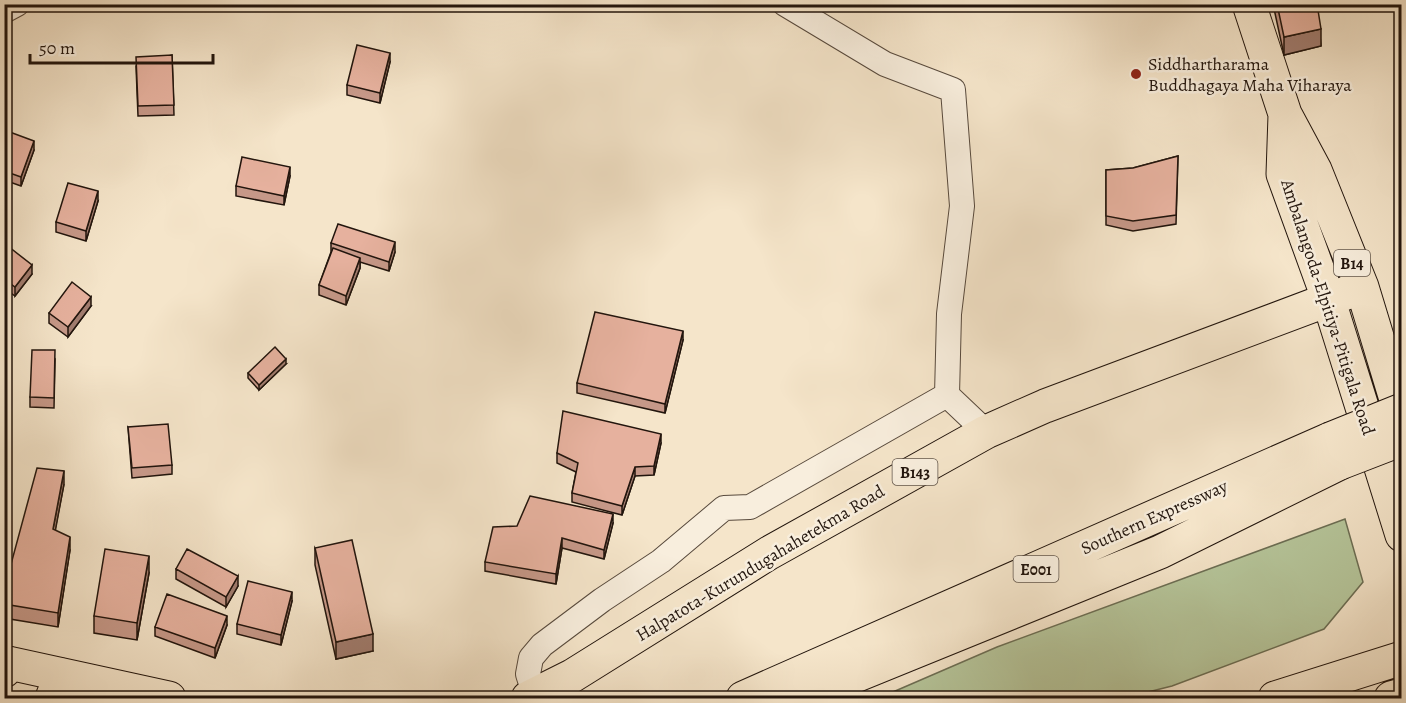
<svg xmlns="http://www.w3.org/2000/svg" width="1406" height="703" font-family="Alegreya,serif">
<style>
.green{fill:#b6c69b;stroke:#6c6e54;stroke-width:1.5}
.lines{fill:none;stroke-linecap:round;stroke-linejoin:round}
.street-casing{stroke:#57493c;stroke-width:26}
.primary-casing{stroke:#22150d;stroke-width:35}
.highway-casing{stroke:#22150d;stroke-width:35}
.street{stroke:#f8eedd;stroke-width:24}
.primary{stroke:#f5e5ca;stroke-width:33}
.highway{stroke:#f5e5ca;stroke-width:33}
.highway-bridge-casing{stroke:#22150d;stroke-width:35;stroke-linecap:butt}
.highway-bridge{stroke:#f5e5ca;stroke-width:33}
.wall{fill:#c69888;stroke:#22150d;stroke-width:1.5}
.shaded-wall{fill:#a17c6f;stroke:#22150d;stroke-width:1.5}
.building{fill:#e6b19e;stroke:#22150d;stroke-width:1.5}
.poi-dot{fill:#8f2418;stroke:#f8eedd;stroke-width:2}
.labels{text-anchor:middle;stroke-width:5;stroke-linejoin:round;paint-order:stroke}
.shield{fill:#f8eedd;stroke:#62564b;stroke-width:1.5}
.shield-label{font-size:16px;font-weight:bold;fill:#22150d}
.poi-label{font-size:18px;fill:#22150d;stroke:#f8eedd;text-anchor:start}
.street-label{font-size:18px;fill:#22150d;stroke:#f8eedd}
</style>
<rect width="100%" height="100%" fill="#f5e5ca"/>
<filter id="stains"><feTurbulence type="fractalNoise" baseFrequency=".00333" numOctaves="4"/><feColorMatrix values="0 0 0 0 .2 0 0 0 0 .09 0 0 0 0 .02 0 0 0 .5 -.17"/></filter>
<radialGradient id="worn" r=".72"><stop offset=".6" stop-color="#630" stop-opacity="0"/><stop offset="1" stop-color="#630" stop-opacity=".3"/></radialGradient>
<path class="green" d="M1345,519l18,63 -39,47 -152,57 -48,12h-245l118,-51z"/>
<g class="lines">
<defs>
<path id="street" d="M785,4l100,60 68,26 9,116 -13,108 -2,81 39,37
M4,11l13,-7
M535,696l-7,-22 3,-16 11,-13 60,-45 59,-39 63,-53 26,-1 197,-112"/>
<path id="primary" d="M1249,4l36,110 30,56 47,117 40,132
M1285,115l-2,59 45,124 74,237
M4,662l165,36
M528,698l44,-22 197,-123 217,-121 59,-26 317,-119"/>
<path id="highway" d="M4,671l3,-8
M52,698l9,-23
M743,698l587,-259
M801,698l359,-146 180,-89
M1275,698l127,-40
M1391,698l11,-3"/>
</defs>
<use href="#street" class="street-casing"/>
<use href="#primary" class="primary-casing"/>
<use href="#highway" class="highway-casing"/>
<use href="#street" class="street"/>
<use href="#primary" class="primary"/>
<use href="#highway" class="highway"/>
<defs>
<path id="highway-bridge" d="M1330,439l72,-29
M1340,463l62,-24"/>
</defs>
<use href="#highway-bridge" class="highway-bridge-casing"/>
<use href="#highway-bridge" class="highway-bridge"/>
</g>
<path class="wall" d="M1273,4h44l4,42 -37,9z
M172,55l2,60 -36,1 -2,-50z
M390,62l-10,41 -33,-8v-10z
M4,139l30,11 -13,36 -17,-6z
M1178,156l-2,68 -43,7 -27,-6v-55l27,-2z
M290,176l-6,29 -48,-9v-10z
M98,201l-12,40 -30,-9v-10z
M4,243l28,31 -17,22 -11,-8z
M331,243l64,9 -6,19 -29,-9v6l-14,37 -27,-10v-10l12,-33z
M91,306l-23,31 -19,-14v-10z
M683,340l-18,73 -88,-20v-10z
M55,360l-1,48 -24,-1v-10z
M286,364l-27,26 -11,-12v-5z
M128,427l44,38v9l-40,4z
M661,443l-7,32 -19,1 -13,39 -50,-13v-9l4,-21 -19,-9v-10z
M64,484l-9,46 15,20 -12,77 -54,-9v-28z
M613,523l-9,36 -42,-11 -6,36 -71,-13v-9z
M315,548l58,103 -37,8 -21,-94z
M176,569l62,17 -12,21 -50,-28z
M149,573l-12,67 -43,-7v-17z
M292,601l-11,44 -44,-11v-10z
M227,625l-12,33 -60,-22v-9z"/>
<path class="shaded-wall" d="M1321,29v17l-37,9v-18z
M390,53v9l-10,41v-10z
M34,141v9l-13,36v-9z
M290,167v9l-6,29v-9z
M98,191v10l-12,40v-10z
M395,242v10l-6,19v-9z
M360,258v10l-14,37v-9z
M32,265v9l-17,22v-9z
M91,297v9l-23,31v-10z
M683,331v9l-18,73v-9z
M286,359v5l-27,26v-5z
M661,434v9l-7,32v-9z
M635,467v9l-13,39v-9z
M64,471v13l-11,59v-14z
M613,514v9l-9,36v-9z
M70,537v13l-12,77v-14z
M562,538v10l-6,36v-10z
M149,556v17l-12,67v-17z
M238,576v10l-12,21v-10z
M292,592v9l-11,44v-10z
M227,616v9l-12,33v-10z
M373,634v17l-37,8v-17z"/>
<path class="building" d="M1277,4h40l4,25 -37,8z
M357,45l33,8 -10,40 -33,-8z
M172,55l2,50 -36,1 -2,-49z
M7,131l27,10 -13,36 -17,-6v-32z
M1178,156l-2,59 -43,6 -27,-5v-46l27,-2z
M242,157l48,10 -6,29 -48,-10z
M68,183l30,8 -12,40 -30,-9z
M338,224l57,18 -6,20 -58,-19z
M4,243l28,22 -17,22 -11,-8z
M333,248l27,10 -14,38 -27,-11z
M72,282l19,15 -23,30 -19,-14z
M595,312l88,19 -18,73 -88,-21z
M275,347l11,12 -27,26 -11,-12z
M32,350h23l-1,48 -24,-1z
M563,411l98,23 -7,32 -19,1 -13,39 -50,-13 6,-30 -21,-10z
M168,424l4,41 -40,3 -4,-41z
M37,468l27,3 -11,58 17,8 -12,76 -54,-9v-14z
M530,496l83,18 -9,36 -42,-12 -6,36 -71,-12 8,-35 24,-1z
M352,540l21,94 -37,8 -21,-94z
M105,549l44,7 -12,67 -43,-7z
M187,549l51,27 -12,21 -50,-28z
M248,581l44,11 -11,43 -44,-11z
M167,594l60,22 -12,32 -60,-21z"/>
<circle class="poi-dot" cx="1136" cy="74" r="6"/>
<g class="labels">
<g class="shield">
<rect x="1334" y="250" width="36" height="26" rx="4.5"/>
<rect x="892.5" y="459" width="45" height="26" rx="4.5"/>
<rect x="1013.5" y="556" width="45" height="26" rx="4.5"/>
</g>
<g class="shield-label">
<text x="1352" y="269">B14</text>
<text x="915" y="478">B143</text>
<text x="1036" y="575">E001</text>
</g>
<g class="poi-label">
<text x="1148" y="70">Siddhartharama<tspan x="1148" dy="21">Buddhagaya Maha Viharaya</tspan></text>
</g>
<g class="street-label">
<text transform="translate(1328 307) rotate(72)" y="6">Ambalangoda-Elpitiya-Pitigala Road</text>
<text transform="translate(1154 517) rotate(-24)" y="6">Southern Expressway</text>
<text transform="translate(760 563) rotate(-31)" y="6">Halpatota-Kurundugahahetekma Road</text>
</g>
</g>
<rect width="1406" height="703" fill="none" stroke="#f5e5ca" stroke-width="24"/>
<rect x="6" y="6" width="1394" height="691" fill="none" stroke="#22150d" stroke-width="3"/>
<rect x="12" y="12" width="1382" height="679" fill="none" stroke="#22150d" stroke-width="1.5"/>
<path d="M30 54v9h183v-9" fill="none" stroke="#22150d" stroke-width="3"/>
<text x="39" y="54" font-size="18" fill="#22150d" stroke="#f8eedd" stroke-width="4.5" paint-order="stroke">50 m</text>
<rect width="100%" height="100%" filter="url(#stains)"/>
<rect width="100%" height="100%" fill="url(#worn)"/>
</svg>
